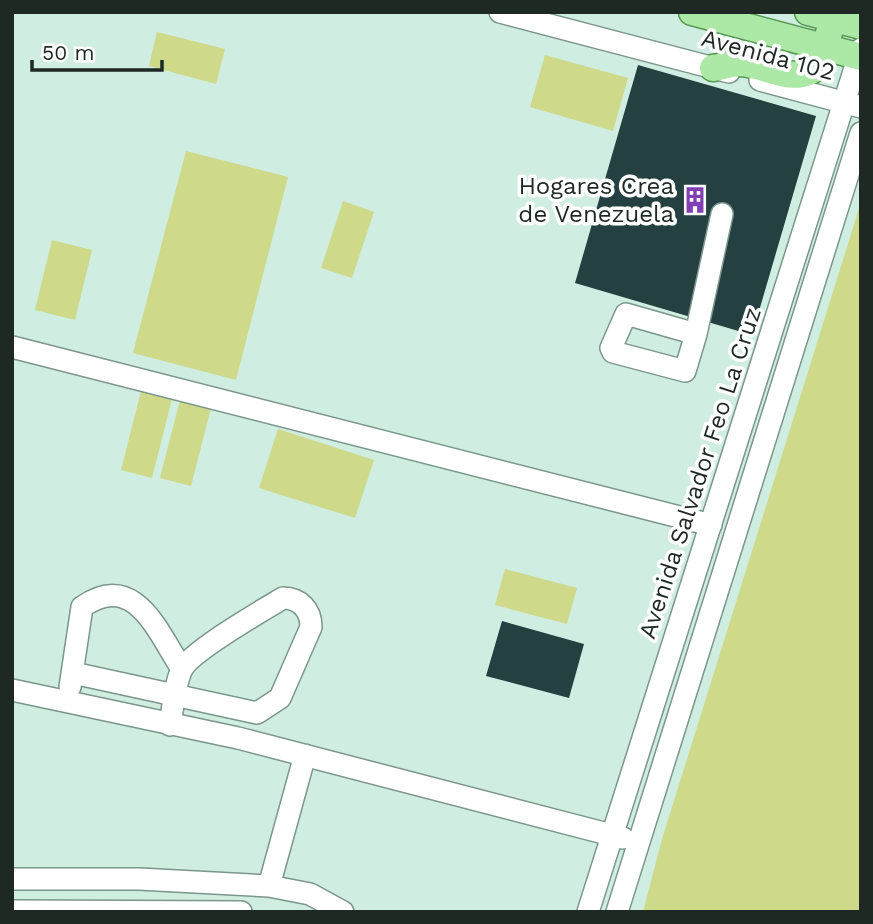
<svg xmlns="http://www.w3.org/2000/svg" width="873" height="924" font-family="'Work Sans',sans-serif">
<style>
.green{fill:#cfd98a}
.building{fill:#244041}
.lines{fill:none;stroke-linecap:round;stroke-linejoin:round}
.minor-casing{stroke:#7b968c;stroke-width:24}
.major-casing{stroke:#579b52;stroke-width:29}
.minor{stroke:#fff;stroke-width:21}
.major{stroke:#ace8a6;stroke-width:26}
.labels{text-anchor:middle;stroke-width:7;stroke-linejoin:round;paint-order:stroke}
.street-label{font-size:24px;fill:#1e2924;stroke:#fff}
.poi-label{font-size:24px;fill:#1e2924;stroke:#fff;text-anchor:end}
</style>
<rect width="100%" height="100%" fill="#cfede1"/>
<path class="green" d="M157,32l68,17 -9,35 -67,-18z
M545,55l83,23 -15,53 -83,-24z
M186,151l102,26 -52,203 -103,-27z
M343,201l31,11 -22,66 -31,-10z
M861,202v710h-218l19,-73z
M52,240l40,10 -17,70 -40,-10z
M141,391l31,8 -20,79 -31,-8z
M180,400l31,8 -20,78 -31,-8z
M278,429l96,31 -19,58 -96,-30z
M505,569l72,19 -10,36 -72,-19z"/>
<path class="building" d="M638,65l178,51 -64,219 -177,-52z
M502,621l82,23 -15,54 -83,-22z"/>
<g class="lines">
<defs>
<path id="minor" d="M500,12l229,60
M760,80l101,27
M696,334l-70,-20 -15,34 2,4 72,19 11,-37 26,-120
M12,347l699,178
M73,673l184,40 23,-15 31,-71c0,-17 -11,-29 -28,-29 -20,12 -95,55 -102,73 -7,17 -8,37 -11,54
M70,687l12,-80c53,-37 75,24 100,62
M12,690l226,48 385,100
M12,879h127l130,7 41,8 33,18
M269,886l36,-131
M12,911l229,1
M588,912l273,-863
M617,912l244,-779"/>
<path id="major" d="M692,12l169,45
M808,12l53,14
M713,68c9,-1 19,-5 28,-5 28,2 54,25 79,1l13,-45"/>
</defs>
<use href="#minor" class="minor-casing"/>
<use href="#major" class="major-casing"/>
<use href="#minor" class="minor"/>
<use href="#major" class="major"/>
</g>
<defs>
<symbol id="building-bare" viewBox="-9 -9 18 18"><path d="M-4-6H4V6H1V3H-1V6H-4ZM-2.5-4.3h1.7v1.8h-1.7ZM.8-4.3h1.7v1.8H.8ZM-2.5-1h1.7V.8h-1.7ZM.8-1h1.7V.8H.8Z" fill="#823fb3" stroke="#fff" stroke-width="2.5" paint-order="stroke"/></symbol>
</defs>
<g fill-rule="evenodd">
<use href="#building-bare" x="676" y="181" width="38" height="38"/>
</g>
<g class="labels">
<g class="street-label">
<text transform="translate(768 55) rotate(15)" y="8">Avenida 102</text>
<text transform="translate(700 473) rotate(-72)" y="8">Avenida Salvador Feo La Cruz</text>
</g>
<g class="poi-label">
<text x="674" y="194">Hogares Crea<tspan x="674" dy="28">de Venezuela</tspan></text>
</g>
</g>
<rect width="873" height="924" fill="none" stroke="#1e2924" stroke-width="28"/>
<path d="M32 60v10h130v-10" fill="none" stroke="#1e2924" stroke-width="3.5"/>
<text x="42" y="60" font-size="21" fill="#1e2924" stroke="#ffffff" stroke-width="5" paint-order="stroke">50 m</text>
</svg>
